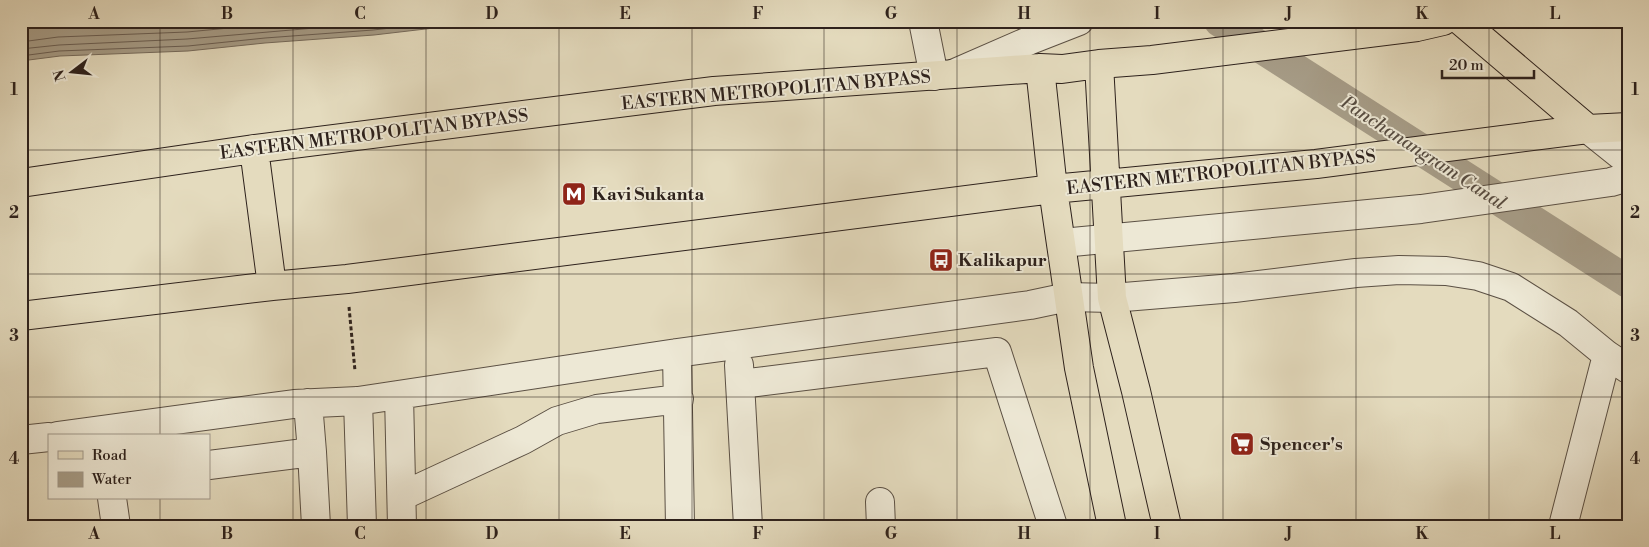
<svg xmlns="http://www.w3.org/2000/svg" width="1649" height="547" font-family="'Libre Bodoni',serif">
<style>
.water{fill:#a69c87;stroke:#766b5c}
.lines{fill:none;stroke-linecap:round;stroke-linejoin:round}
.shore{stroke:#6a5e52;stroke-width:1}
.canal{stroke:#a69c87;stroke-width:32}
.minor-casing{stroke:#5b5044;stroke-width:30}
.major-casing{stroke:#2d211c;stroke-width:30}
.path{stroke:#2d211c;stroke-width:3;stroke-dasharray:4 2.5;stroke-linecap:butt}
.minor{stroke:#ede8d5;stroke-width:28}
.major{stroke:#e4dbbe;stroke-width:28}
.grid{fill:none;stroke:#2d211c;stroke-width:1;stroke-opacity:0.55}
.labels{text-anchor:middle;stroke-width:4;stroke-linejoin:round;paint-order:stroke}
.street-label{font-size:18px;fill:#2d211c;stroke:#ede8d5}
.poi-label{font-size:18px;font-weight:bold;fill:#2d211c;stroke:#ede8d5;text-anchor:start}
.water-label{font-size:19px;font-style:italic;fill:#574c41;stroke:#ede8d5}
.neatline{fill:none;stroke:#2d211c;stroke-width:2}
.grid-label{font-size:16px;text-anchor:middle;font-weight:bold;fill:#2d211c}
</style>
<rect width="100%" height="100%" fill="#e4dbbe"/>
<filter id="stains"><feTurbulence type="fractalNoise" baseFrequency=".004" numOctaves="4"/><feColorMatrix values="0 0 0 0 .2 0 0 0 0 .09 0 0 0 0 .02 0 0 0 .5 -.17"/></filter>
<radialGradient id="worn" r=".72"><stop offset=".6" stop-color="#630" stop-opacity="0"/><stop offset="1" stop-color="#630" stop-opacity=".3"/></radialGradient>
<path class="water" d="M21,21h473l-120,14 -109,8 -77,8 -128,5 -39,5z"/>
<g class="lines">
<path class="shore" d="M21,42l37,-5 129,-5 116,-11
M21,49l38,-4 128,-6 209,-18
M21,56l38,-5 129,-5 77,-8 108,-8 81,-9"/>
<path class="canal" d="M1220,21l408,261"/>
<defs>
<path id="minor" d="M923,21l11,55
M955,73l78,-34 46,-18
M1588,129l40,32
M1062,243l359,-34 190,-27 17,-5
M677,353l3,173
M739,365l9,161
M741,384l256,-32 56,174
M399,395l3,131
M358,401l4,125
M308,403l4,49
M57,436l237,-32 64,-3 319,-48 353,-48 38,-8 44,1 122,-10 122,-15 43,-3 47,1 32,5 33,11 57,36 39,32 21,14
M21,440l28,-3
M209,465l103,-13 4,74
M402,496l121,-56 34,-19 40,-12 82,-10
M112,498l4,28
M880,502l1,24
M1563,526l44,-171"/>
<path id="major" d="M1461,21l127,108
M1099,64l13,234 24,93 31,135
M1040,68l13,121 26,179 33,158
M254,149l18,137
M21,183l233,-34 460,-58 326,-23 22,1 37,-5 53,-4 265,-33 26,-6
M21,316l251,-30 75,-7 706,-90 263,-25 216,-28 56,-7 40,-2"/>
</defs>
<use href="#minor" class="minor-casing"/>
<use href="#major" class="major-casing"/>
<path class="path" d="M349,307l6,64"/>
<use href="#minor" class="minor"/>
<use href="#major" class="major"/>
</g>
<path class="grid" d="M160,21v415M293,21v505M426,21v505M559,21v505M692,21v505M824,21v505M957,21v505M1090,21v505M1223,21v505M1356,21v505M1489,21v505M21,150h1607M21,274h1607M21,397h1607M160,498v28"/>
<defs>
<symbol id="metro-square" viewBox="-11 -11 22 22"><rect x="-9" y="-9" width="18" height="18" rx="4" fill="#8f2418" stroke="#ede8d5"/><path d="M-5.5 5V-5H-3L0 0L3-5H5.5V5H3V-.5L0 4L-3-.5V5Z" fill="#fff"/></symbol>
<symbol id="bus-square" viewBox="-11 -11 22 22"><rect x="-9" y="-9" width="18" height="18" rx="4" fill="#8f2418" stroke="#ede8d5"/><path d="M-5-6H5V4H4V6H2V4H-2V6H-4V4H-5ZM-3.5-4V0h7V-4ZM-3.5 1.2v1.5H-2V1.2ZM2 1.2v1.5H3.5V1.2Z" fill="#fff"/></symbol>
<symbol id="supermarket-square" viewBox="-11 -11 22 22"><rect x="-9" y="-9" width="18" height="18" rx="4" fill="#8f2418" stroke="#ede8d5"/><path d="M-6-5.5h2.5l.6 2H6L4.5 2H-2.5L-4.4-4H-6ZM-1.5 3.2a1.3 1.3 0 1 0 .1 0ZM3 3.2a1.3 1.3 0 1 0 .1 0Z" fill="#fff"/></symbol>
</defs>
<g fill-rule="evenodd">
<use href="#metro-square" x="560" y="180" width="28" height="28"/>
<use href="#bus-square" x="927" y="246" width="28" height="28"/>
<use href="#supermarket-square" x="1228" y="430" width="28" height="28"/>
</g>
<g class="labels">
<g class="street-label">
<text transform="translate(776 90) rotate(-5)" y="6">EASTERN METROPOLITAN BYPASS</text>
<text transform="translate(374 134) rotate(-7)" y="6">EASTERN METROPOLITAN BYPASS</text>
<text transform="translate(1221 172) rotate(-6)" y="6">EASTERN METROPOLITAN BYPASS</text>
</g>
<g class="poi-label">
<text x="592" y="200">Kavi Sukanta</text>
<text x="958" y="266">Kalikapur</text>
<text x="1260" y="450">Spencer's</text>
</g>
<g class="water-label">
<text transform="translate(1424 152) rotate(33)" y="7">Panchanangram Canal</text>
</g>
</g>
<rect width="1649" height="547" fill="none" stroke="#e4dbbe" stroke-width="55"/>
<rect x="48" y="434" width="162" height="65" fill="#ede8d5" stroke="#a0988b"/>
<rect x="58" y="451" width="25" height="8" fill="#e4dbbe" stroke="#a0988b"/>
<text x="92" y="460" font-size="15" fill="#2d211c">Road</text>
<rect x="58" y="472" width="25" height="15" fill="#a69c87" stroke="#a0988b"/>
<text x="92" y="484" font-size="15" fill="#2d211c">Water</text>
<g transform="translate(72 72) rotate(254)" stroke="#ede8d5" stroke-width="4" paint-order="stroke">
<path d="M0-4L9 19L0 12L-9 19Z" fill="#2d211c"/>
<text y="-8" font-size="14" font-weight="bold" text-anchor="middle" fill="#2d211c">N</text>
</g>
<path d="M1442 70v8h92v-8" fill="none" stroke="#2d211c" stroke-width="2.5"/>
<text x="1449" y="70" font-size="15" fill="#2d211c" stroke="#ede8d5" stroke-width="4" paint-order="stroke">20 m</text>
<rect x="28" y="28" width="1594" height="492" class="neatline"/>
<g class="grid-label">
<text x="94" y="19">A</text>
<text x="227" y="19">B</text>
<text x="360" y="19">C</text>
<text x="492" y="19">D</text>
<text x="625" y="19">E</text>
<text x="758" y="19">F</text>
<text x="891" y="19">G</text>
<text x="1024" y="19">H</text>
<text x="1157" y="19">I</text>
<text x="1289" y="19">J</text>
<text x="1422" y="19">K</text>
<text x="1555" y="19">L</text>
<text x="14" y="95">1</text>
<text x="1635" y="95">1</text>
<text x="14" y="218">2</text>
<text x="1635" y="218">2</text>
<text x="14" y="341">3</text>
<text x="1635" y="341">3</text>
<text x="14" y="464">4</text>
<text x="1635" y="464">4</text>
<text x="94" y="539">A</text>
<text x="227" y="539">B</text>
<text x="360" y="539">C</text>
<text x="492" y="539">D</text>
<text x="625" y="539">E</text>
<text x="758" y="539">F</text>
<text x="891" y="539">G</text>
<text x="1024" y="539">H</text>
<text x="1157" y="539">I</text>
<text x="1289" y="539">J</text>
<text x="1422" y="539">K</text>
<text x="1555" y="539">L</text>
</g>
<rect width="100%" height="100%" filter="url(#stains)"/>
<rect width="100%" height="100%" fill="url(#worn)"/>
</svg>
